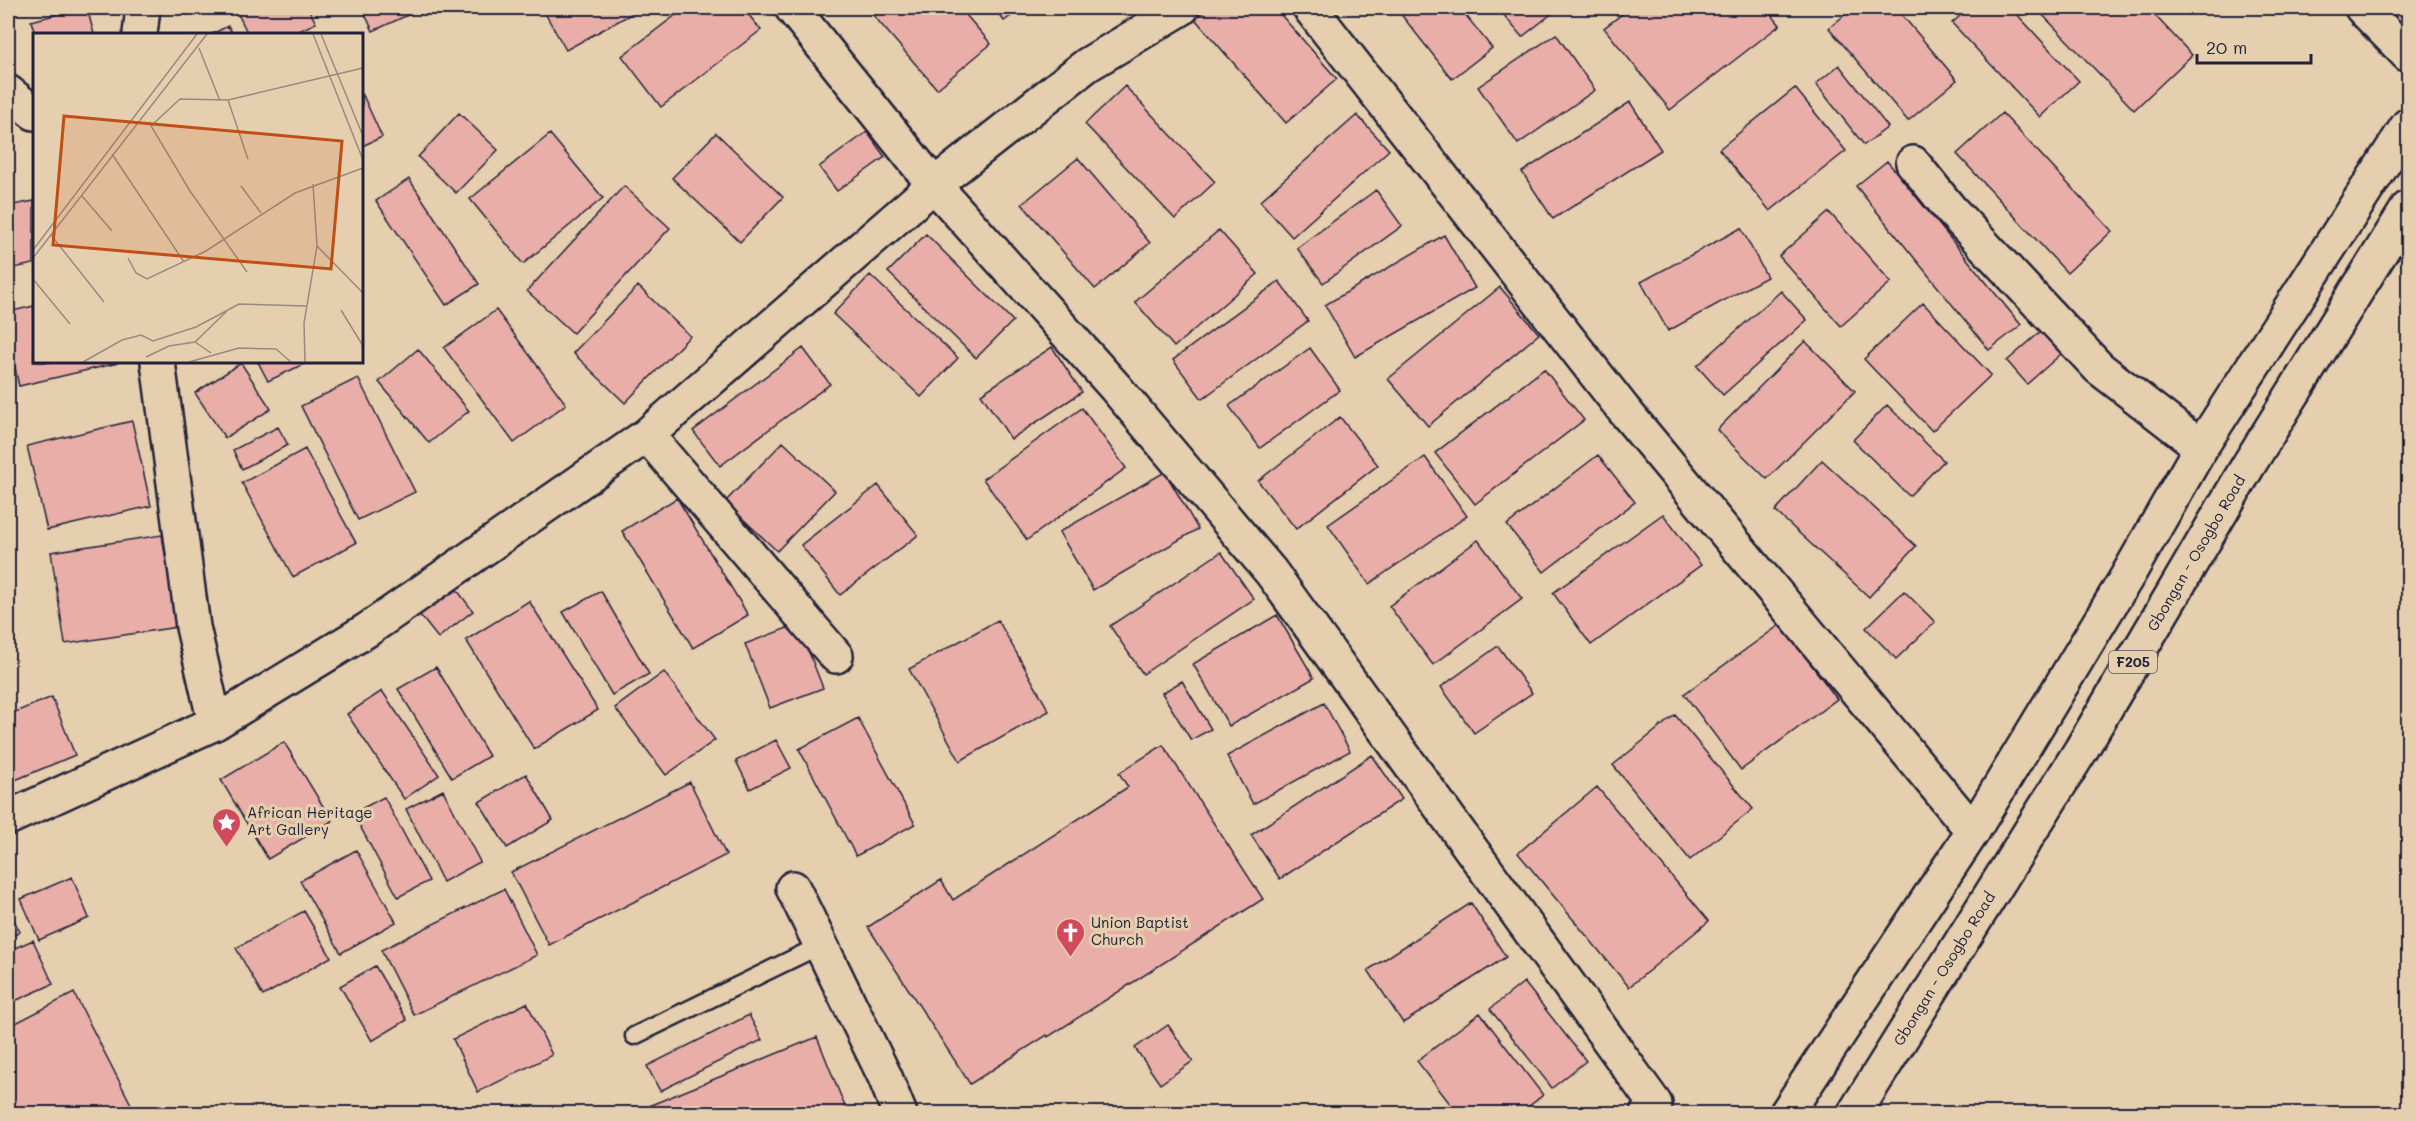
<svg xmlns="http://www.w3.org/2000/svg" width="2416" height="1121" font-family="Mali,sans-serif">
<style>
.building{fill:#e9aea8;stroke:#22223b;stroke-width:1.5}
.lines{fill:none;stroke-linecap:round;stroke-linejoin:round}
.service-casing{stroke:#22223b;stroke-width:21}
.minor-casing{stroke:#22223b;stroke-width:38}
.primary-casing{stroke:#22223b;stroke-width:38}
.service{stroke:#e6cfaf;stroke-width:16}
.minor{stroke:#e6cfaf;stroke-width:33}
.primary{stroke:#e6cfaf;stroke-width:33}
.labels{text-anchor:middle;stroke-width:6;stroke-linejoin:round;paint-order:stroke}
.shield{fill:#e6cfaf;stroke:#5d565e;stroke-width:1.5}
.shield-label{font-size:14px;font-weight:bold;fill:#22223b}
.street-label{font-size:15px;fill:#22223b;stroke:#e6cfaf}
.poi-label{font-size:15px;fill:#22223b;stroke:#e6cfaf;text-anchor:start}
.inset-road{fill:none;stroke:#988a81;stroke-width:1.5}
.view{fill:#c04e15;fill-opacity:0.15;stroke:#c04e15;stroke-width:3}
.inset-edge{fill:none;stroke:#22223b;stroke-width:3}
</style>
<rect width="100%" height="100%" fill="#e6cfaf"/>
<filter id="ink" filterUnits="userSpaceOnUse"><feTurbulence type="fractalNoise" baseFrequency=".0167" numOctaves="2"/><feDisplacementMap in="SourceGraphic" scale="12" xChannelSelector="R" yChannelSelector="G"/><feConvolveMatrix kernelMatrix="1 2 1 2 8 2 1 2 1" color-interpolation-filters="sRGB"/></filter>
<g filter="url(#ink)">
<path class="building" d="M82,8h5l7,26h-59l-4,-13z
M235,8h73l8,15 -24,11h-44z
M362,8h61l-50,23z
M542,8h100l-76,42z
M685,8h58l18,22 -100,77 -39,-51z
M867,8h93l31,36 -54,45z
M994,8h28l-18,13z
M1208,8h67l62,71 -51,44 -91,-104z
M1396,8h64l32,40 -40,31z
M1498,8h61l-37,29z
M1630,8h136l14,17 -110,85 -66,-82z
M1853,8h43l61,72 -49,41 -79,-93z
M1969,8h42l68,73 -39,36 -88,-94z
M2036,8h112l44,47 -58,55z
M228,26l5,8h-21z
M1556,34l39,56 -77,54 -40,-57z
M1839,65l49,62 -24,18 -48,-61z
M1125,86l90,96 -40,37 -90,-95z
M1795,88l51,63 -76,60 -51,-62z
M362,93l20,44 -20,9z
M1630,102l31,48 -108,69 -31,-47z
M459,113l39,37 -42,43 -38,-36z
M2002,113l110,118 -45,42 -110,-119z
M1357,115l32,35 -97,87 -32,-36z
M867,132l18,25 -48,34 -18,-24z
M716,133l67,64 -43,45 -68,-64z
M550,134l53,64 -80,66 -53,-65z
M1078,158l72,85 -55,46 -73,-85z
M1887,161l134,164 -32,25 -133,-164z
M409,179l70,105 -33,21 -70,-104z
M624,186l46,42 -97,105 -46,-42z
M1376,190l26,36 -79,57 -26,-35z
M34,201v63l-26,5v-63z
M1829,212l62,70 -50,44 -62,-70z
M1741,228l26,49 -99,54 -27,-49z
M1219,230l39,44 -84,73 -39,-45z
M926,234l87,87 -37,37 -88,-86z
M1444,235l31,53 -120,69 -30,-52z
M870,275l88,83 -37,39 -88,-83z
M1279,281l29,40 -106,78 -29,-39z
M638,286l52,50 -65,67 -52,-50z
M1500,287l39,47 -111,92 -40,-47z
M1781,291l26,29 -84,75 -26,-29z
M1923,303l68,72 -59,56 -68,-72z
M34,306v56l84,1 -99,23 -11,-50v-24z
M496,310l70,94 -52,39 -70,-95z
M2048,325l21,22 -42,37 -20,-23z
M1805,341l50,50 -88,88 -50,-49z
M1052,347l30,45 -71,47 -30,-45z
M803,348l27,36 -110,82 -27,-35z
M1310,348l30,42 -80,58 -31,-42z
M418,349l51,62 -40,32 -50,-61z
M258,362h50l-40,19z
M241,363l30,46 -46,29 -30,-45z
M1544,369l40,51 -109,84 -40,-51z
M358,378l57,114 -57,28 -57,-114z
M1887,405l57,56 -35,35 -56,-56z
M1082,408l44,60 -99,72 -44,-61z
M1340,417l38,48 -82,64 -38,-48z
M132,421l19,85 -104,24 -20,-84z
M278,427l10,18 -46,24 -9,-19z
M783,442l52,49 -58,60 -52,-49z
M305,449l51,94 -63,34 -51,-94z
M1598,455l37,47 -91,70 -37,-47z
M1425,457l42,59 -98,68 -41,-59z
M1822,460l94,86 -47,51 -94,-86z
M1165,472l33,57 -105,61 -34,-58z
M878,485l40,50 -78,60 -39,-50z
M677,498l71,117 -55,33 -71,-117z
M1663,514l38,51 -110,80 -38,-52z
M162,535l15,92 -112,17 -14,-92z
M1478,540l44,59 -89,66 -44,-59z
M1221,552l33,47 -111,75 -33,-48z
M451,582l22,29 -35,27 -22,-28z
M601,591l48,83 -37,21 -49,-83z
M1904,591l31,31 -39,37 -30,-31z
M529,601l69,109 -64,39 -68,-109z
M1277,615l37,63 -85,48 -36,-62z
M998,620l51,91 -89,50 -51,-92z
M798,624l25,64 -53,20 -25,-64z
M1781,624l56,75 -96,71 -57,-76z
M1498,646l34,47 -58,40 -33,-46z
M436,667l53,89 -37,22 -54,-89z
M664,672l51,68 -49,35 -51,-67z
M1182,681l29,48 -20,11 -29,-47z
M382,691l57,84 -35,24 -57,-85z
M52,697l23,58 -67,28v-68z
M1324,703l26,48 -97,53 -26,-48z
M1675,715l78,94 -63,51 -77,-95z
M858,718l57,106 -59,32 -57,-107z
M776,740l15,28 -41,21 -14,-28z
M284,742l48,79 -64,38 -47,-79z
M1163,745l100,154 -215,138 -1,-2 -77,49 -102,-157 73,-47 12,20 175,-113 -9,-14z
M1372,755l30,44 -122,80 -29,-44z
M526,774l27,46 -46,28 -28,-46z
M690,782l36,73 -177,90 -38,-73z
M1597,787l112,134 -80,66 -111,-134z
M443,790l37,72 -37,20 -37,-73z
M384,797l45,84 -31,16 -45,-84z
M356,850l40,72 -55,31 -41,-72z
M72,877l17,41 -50,22 -18,-41z
M504,889l33,66 -123,60 -33,-65z
M1471,903l35,54 -103,66 -35,-53z
M8,908l12,24 -12,7z
M304,911l27,46 -68,39 -27,-48z
M33,940l20,44 -45,20v-53z
M375,966l32,54 -35,21 -32,-55z
M1524,982l62,79 -34,27 -62,-79z
M74,993l62,121h-128v-87z
M527,1003l25,52 -74,37 -25,-53z
M1480,1013l63,82 -24,19h-61l-41,-53z
M749,1015l13,25 -102,51 -13,-25z
M1168,1025l25,36 -33,23 -25,-36z
M817,1037l31,77h-194l-3,-9z"/>
<g class="lines">
<defs>
<path id="service" d="M634,1036l187,-91"/>
<path id="minor" d="M792,8l142,177 181,202 156,185 384,532 -8,10
M1310,8l313,401 350,422
M2362,8l46,47
M140,34l3,-26
M8,92l26,21
M1913,163l37,46 149,159 102,79
M158,362l35,265 22,96
M647,435l189,221
M8,818l207,-95 152,-93 280,-195 287,-250 153,-120 95,-57
M793,888l92,189 15,37"/>
<g id="primary">
<path d="M1786,1114l187,-283 155,-256 73,-128 207,-322"/>
<path id="s1" d="M1854,1114l227,-364 167,-284 160,-258"/>
</g>
</defs>
<use href="#service" class="service-casing"/>
<use href="#minor" class="minor-casing"/>
<use href="#primary" class="primary-casing"/>
<use href="#service" class="service"/>
<use href="#minor" class="minor"/>
<use href="#primary" class="primary"/>
</g>
</g>
<defs>
<symbol id="sight-pin" viewBox="-11 -11 22 30"><path d="M0 17L-7.5 6A9.5 9.5 0 1 1 7.5 6Z" fill="#d1495b" stroke="#e6cfaf"/><path d="M0-6L1.8-2.2L6-1.7L2.9 1.2L3.7 5.4L0 3.3L-3.7 5.4L-2.9 1.2L-6-1.7L-1.8-2.2Z" fill="#fff"/></symbol>
<symbol id="church-pin" viewBox="-11 -11 22 30"><path d="M0 17L-7.5 6A9.5 9.5 0 1 1 7.5 6Z" fill="#d1495b" stroke="#e6cfaf"/><path d="M-1.2-6h2.4v3.5h3.3v2.4h-3.3V6h-2.4V-.1h-3.3v-2.4h3.3Z" fill="#fff"/></symbol>
</defs>
<g fill-rule="evenodd">
<use href="#sight-pin" x="210" y="806" width="33" height="45"/>
<use href="#church-pin" x="1054" y="916" width="33" height="45"/>
</g>
<g class="labels">
<rect class="shield" x="2109" y="651" width="48" height="22" rx="4.5"/>
<g class="shield-label">
<text x="2133" y="667">F205</text>
</g>
<g class="street-label">
<text dy="5" stroke="none"><textPath href="#s1" startOffset="657">Gbongan - Osogbo Road</textPath></text>
<text dy="5" stroke="none"><textPath href="#s1" startOffset="171">Gbongan - Osogbo Road</textPath></text>
</g>
<g class="poi-label">
<text x="247" y="818">African Heritage<tspan x="247" dy="17">Art Gallery</tspan></text>
<text x="1091" y="928">Union Baptist<tspan x="1091" dy="17">Church</tspan></text>
</g>
</g>
<g transform="translate(33 33)">
<rect width="330" height="330" fill="#e6cfaf"/>
<path class="inset-road" d="M280,1l50,126M288,1l42,102M166,15l21,53M195,67l20,59M79,121l72,108M208,153l20,27M49,163l30,35M18,202l53,67M284,213l46,47M0,217l164,-216M0,225l174,-224M95,225l8,15 11,6 59,-28 89,-58 68,-25M214,239l-57,-81 -39,-65 29,-27 48,1 135,-32M0,246l37,45M308,277l22,36M162,309l16,11M113,324l23,-11 26,-4 32,-31M50,329l39,-22 19,-5 12,6 43,-14 43,-23 67,2M156,329l50,-14 37,1 15,13M272,329l-1,-39 13,-77 -4,-62"/>
<path class="view" d="M31,83l278,25 -11,128 -278,-24z"/>
<rect width="330" height="330" class="inset-edge"/>
</g>
<rect width="2416" height="1121" fill="none" stroke="#e6cfaf" stroke-width="30"/>
<rect x="15" y="15" width="2386" height="1091" fill="none" stroke="#22223b" stroke-width="2" filter="url(#ink)"/>
<path d="M2197 54v9h114v-9" fill="none" stroke="#22223b" stroke-width="3"/>
<text x="2206" y="54" font-size="18" fill="#22223b" stroke="#e6cfaf" stroke-width="4.5" paint-order="stroke">20 m</text>
</svg>
